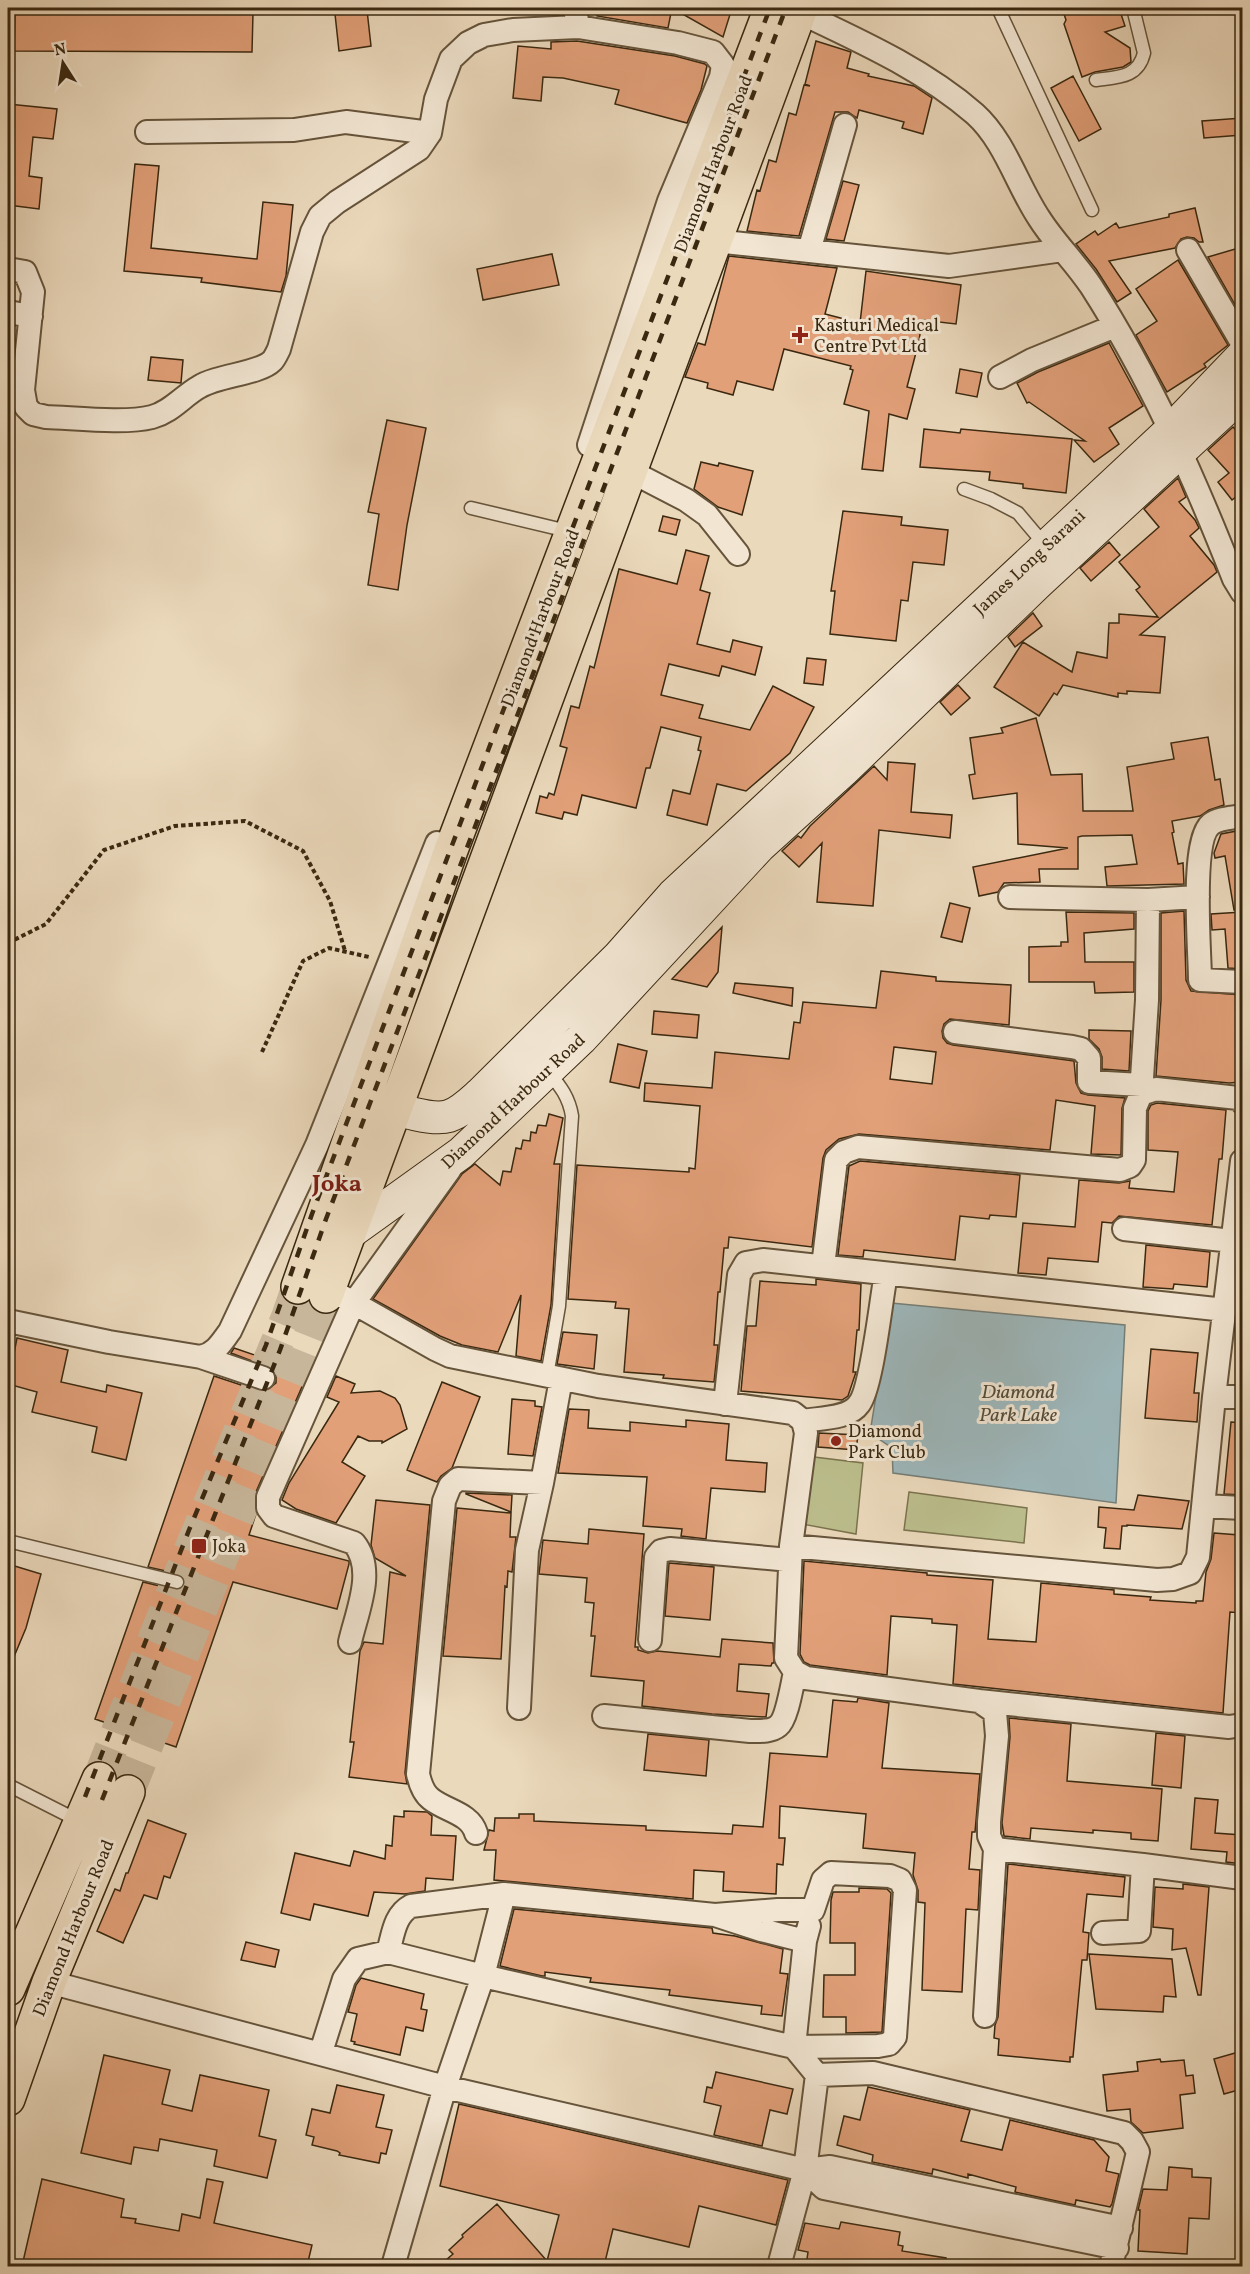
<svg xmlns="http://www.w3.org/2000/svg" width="1250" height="2274" font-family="Vollkorn,serif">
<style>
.green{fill:#bcbe8d;stroke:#7b734e;stroke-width:1.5}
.water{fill:#9db7bb;stroke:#757e77;stroke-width:1.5}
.building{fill:#e2a079;stroke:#3a2810;stroke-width:1.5;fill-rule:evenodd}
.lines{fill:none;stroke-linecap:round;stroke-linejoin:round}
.trunk-tunnel{stroke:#c8b69a;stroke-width:33;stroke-dasharray:33 16;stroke-linecap:butt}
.service-casing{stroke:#66543b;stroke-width:15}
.minor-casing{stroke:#66543b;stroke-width:26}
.secondary-casing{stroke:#3a2810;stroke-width:34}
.trunk-casing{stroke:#3a2810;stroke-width:36}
.path{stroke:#3a2810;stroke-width:4;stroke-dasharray:4.5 3;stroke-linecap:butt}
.service{stroke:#f2e6d3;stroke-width:12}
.minor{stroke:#f2e6d3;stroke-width:22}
.secondary{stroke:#f2e6d3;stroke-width:32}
.trunk{stroke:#ebd9bc;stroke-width:33}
.rail{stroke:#3a2810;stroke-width:4.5;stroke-dasharray:10 10;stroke-linecap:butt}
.poi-dot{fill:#8f2418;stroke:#f2e6d3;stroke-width:2}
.labels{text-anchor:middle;stroke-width:6;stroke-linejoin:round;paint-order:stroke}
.street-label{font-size:18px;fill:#3a2810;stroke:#f2e6d3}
.poi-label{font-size:18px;fill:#3a2810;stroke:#f2e6d3;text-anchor:start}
.water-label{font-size:20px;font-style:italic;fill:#534c3b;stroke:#f2e6d3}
.district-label{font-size:24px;font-weight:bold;fill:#7a1f14;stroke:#f2e6d3}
</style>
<rect width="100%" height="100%" fill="#ebd9bc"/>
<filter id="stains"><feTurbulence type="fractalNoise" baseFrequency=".00333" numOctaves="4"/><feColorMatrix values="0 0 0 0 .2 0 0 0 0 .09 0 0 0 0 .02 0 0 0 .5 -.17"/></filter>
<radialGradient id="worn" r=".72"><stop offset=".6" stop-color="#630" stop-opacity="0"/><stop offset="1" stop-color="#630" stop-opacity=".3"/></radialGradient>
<path class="green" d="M814,1457l49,6 -7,71 -54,-10z
M909,1492l118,16 -3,35 -120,-13z"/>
<path class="water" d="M891,1303l234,22 -9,178 -223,-30 -1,-25 -22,-15z"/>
<path class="building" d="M15,8h148l49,1v3l41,1 -1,39 -238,-1z
M598,8h134l-9,29 -51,-29 -4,20 -71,-12z
M1062,8h57l6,18 -20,6 25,16 1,14 -8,5 -28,5 -13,5 -18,-53 2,-4z
M367,10l4,36 -32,5 -4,-37z
M577,41l98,15 30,8 2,2 -6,24 -14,33 -72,-19 4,-14 -56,-12 -20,-1 -2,24 -28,-3 5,-52 33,3v-7z
M816,41l35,11 -4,16 22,6 -1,2 46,10 18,12 -9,36 -21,-6 2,-6 -45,-12 -2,8 -9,-6h-13l-36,124 -52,-5 10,-41 3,1 9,-31 7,2 13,-49 7,2 8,-30 6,1 -5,-2z
M1073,76l28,53 -22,12 -28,-53z
M8,104l49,5 -4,30 -20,-2 -4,39 13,2 -3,31 -31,-4z
M1242,118v17l-38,3 -2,-17z
M135,164l24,2 -8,82 106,11 6,-57 30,3 -7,71 -5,16 -80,-10 1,-4 -78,-7z
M843,181l16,4 -15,56 -18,-2z
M1195,208l8,34h-4l-5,-4 -7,-1 -6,2 -6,9 -66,13 22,32 -14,9 -21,-33 -20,-25 19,-13 3,4 18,-12 3,5 50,-11v-3z
M1242,247v70l-34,-60z
M552,254l7,31 -76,15 -6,-31z
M729,256l108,12 -12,46 35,9 6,-52 95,14 -5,39 -34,-4 -3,21 -12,46 8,2 -8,30 -18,-5 -6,57 -21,-2 7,-58 -25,-7 9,-34 -3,-1 1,-3 -67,-17 -11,41 -36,-9 -4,14 -26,-7 1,-5 -23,-6 13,-34 7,2z
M1178,260l50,85 -24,19 2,3 -39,25 -31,-57 21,-14 -21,-32z
M1109,343l34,63 -34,22 10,16 -25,18 -20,-22 11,1 -56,-39 -2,1 -10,-20 21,-11z
M151,357l32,3 -2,23 -33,-3z
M960,369l22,4 -5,24 -21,-4z
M387,420l39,8 -19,97 -9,65 -30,-5 11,-71 -11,-2z
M1233,427l9,10v55l-10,8 -14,-18 11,-9 -21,-23z
M924,429l36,4 1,-4 111,10 -6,54 -43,-5v-4l-34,-4 1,-8 -70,-5z
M701,462l17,4 1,-3 34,8 -11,44 -24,-8 -24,-18z
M1178,478l8,19 -7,5 16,18 4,8 -9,8 24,29 3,7 -77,63 25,2 -5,56 -33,-2v3l-9,-1v4l-55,-12 -6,10 -3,-2 -15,23 -45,-29 29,-45 49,30 5,-20 30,6 2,-35h10v-9l39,3 -22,-27 4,-3 -21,-25 40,-35 -15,-18z
M843,511l59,6 -1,8 47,5 -4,35 -31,-3 -5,39 -7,-1 -5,41 -66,-7 5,-43h-4z
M663,516l17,4 -4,15 -17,-4z
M1109,542l11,13 -29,26 -11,-13z
M686,550l23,6 -9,34 10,3 -13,51 33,8 3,-12 29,7 -7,28 -33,-9 -3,10 -50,-12 -8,31 42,10 -4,13 51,12 23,-44 41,21 -24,46 -44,38 -29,-7 -10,41 -40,-10 6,-25 17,4 11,-43 -3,-1 3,-13 -40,-10 -11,41h-4l-10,40 -54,-13 -5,20 -13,-3 -2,7 -26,-6 4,-17 7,2 2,-5 5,2 13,-47 -7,-2 11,-40 8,2 11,-42 4,2 25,-99 58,15z
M1033,613l9,13 -27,21 -7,-10z
M807,658l19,2 -3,25 -19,-2z
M958,685l12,13 -19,17 -11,-13z
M1036,718l15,57 31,-1 1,37h50l-6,-44 47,-8 -3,-16 37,-6 7,43 5,-1 4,26 -15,5 -9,6 -28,5 2,11 -2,1 6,31 5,-1 1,21 -77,2 -2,-19 32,-3 -5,-29 -50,1 -4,1v32h-39l1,13 -36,1 -6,9 -19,4 -6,-29 95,-19 -50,-4 -1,-51 -44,6 -4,-24 6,-1 -5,-36 33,-5 -2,-5z
M888,762l27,2 -4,48 41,3 -2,23 -71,-8 -6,76 -56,-4 5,-59 -23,24 -17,-16 16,-15 3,2 9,-12 64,-60 13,14z
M1242,830v79l-8,1 -9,-54 -10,2 -1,-5 7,-19z
M950,903l20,5 -8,34 -21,-5z
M1184,911l2,69 5,11 51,4v87l-13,1 -73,-7 5,-76v-87z
M1066,912l68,1v16l-50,4 1,29h49v30l-39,1 -1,-11h-65v-35l32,-1v-4h7z
M1242,912v57l-14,-1 -3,-39 -13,1 -1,-16z
M722,927l-4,45 -11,15 -35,-8z
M881,971l55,6v4l75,4 -2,40 -59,-6 -6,5 -2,7 1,7 4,5 6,2 121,16 2,22 5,10 7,2 37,3 -3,10 -1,47 -30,-1 4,-48 -39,-6 -6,50 -191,-16 -20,5 -13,11 -3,8 -11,89 -83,-10 -1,11h-4l-4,44h-2l-4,53h4l-4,37 -51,-4 1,-3 -40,-3 5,-63 -14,-1 1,-6 -48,-3 9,-134 112,7v-4l6,1 5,-63 -56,-5 1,-18 67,5 3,-36 74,7 5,-37 6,1 3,-21 73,6zM894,1047l42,5 -4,32 -42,-5z
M735,983l58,5 -1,18 -59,-13z
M654,1011l45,4 -2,23 -45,-4z
M1089,1030l42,1 -2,40 -27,-2v-12l-3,-8 -10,-10z
M618,1044l29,7 -8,37 -29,-6z
M1157,1103l69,7 -4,49h-3l-7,66 -93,-9 -7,7 -10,-1 -4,40 -50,-4 -2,17 -28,-2 5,-50 52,4 4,-47 40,3 11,-2 -1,7 45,4 4,-40 -30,-2v-39l3,-6z
M549,1114l14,4 -9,46h6l-9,141 -10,56 -25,-5 5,-61 -23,57 -36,-7 -22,-9 -67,-37 89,-125 13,-10 25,21 3,-14 8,1 5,-24 5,1 2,-9 7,1 1,-9 5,1 2,-8 8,1z
M860,1161l160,14 -4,42 -26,-2 -1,4 -29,-3 -5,44 -91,-10 -1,7 -25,-2 11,-89z
M1146,1245l64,7 -3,35 -33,-3 -1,5 -30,-2z
M816,1279l45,5 -2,46h-2l-4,42h3l-8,24 -6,4 -101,-9 6,-65h9l4,-45 56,4z
M563,1332l34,3 -3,34 -37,-5z
M17,1338l51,12 -7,32 45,10 1,-7 35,8 -16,67 -34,-8 5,-25 -65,-15 5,-20 -29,-8z
M234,1348l74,25 -52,119 -1,16 1,6 -7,21 100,26v3l-12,45 -104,-27 -57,165 -81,-28 48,-137 33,8h4l5,-6v-5l-6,-5 -31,-7 66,-191 45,15h7l10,-8v-7l-3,-7 -42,-16z
M1151,1349l47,4 -4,40h5l-2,29 -52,-4z
M336,1376l19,8 -4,9 29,-2 15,7 5,7 7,24 -25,14v-2h-13l-11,-5 -16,26 23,14 -29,47 -40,-14 -14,-9 7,-17 50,-81 -12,-5z
M442,1382l38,15 -28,71 -11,8 -4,6 -30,-12z
M512,1399l23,2v5l7,1 -9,49 -25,-2z
M569,1409l20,1 -1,18 42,3v-9l56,5v-7l43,4 -3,36 41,3 -2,29 -54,-4 -5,51 -25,-3 1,-7 -39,-3 4,-49 -89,-4z
M1231,1422l11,1v72l-18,-1z
M819,1433l39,2 -2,15 -38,-3z
M466,1493l46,2 -1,17 -45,-18z
M1138,1495l51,6 -7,28 -55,-4v1h-5l-2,23 -16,-1 2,-20 -8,-1 1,-20 35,3z
M376,1500l54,5 -25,268 2,11 -58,-7 5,-35h-4l10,-91 4,-9 19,2 7,-72 16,4 -31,-18 -4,-13z
M457,1508l54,5 -1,24h6l-4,35 -4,-1 -1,16 -2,-1 -4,73 -58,-3z
M589,1529l55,5 -9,113h3v3l10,3 9,-2 63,6 2,-18 51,4 1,20h-2l-1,3 -32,-2 -2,27 32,3 -3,23 -54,-3 -70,-8 2,-25 -53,-5 4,-40h-4l3,-33 -9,-1 2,-24 -48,-4 4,-34 45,4z
M1214,1533l25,2 -2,32h5v46l-12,-1 -7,101 -270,-29 4,-59 -25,-2v-4l-41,-3 -4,59 -77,-10 -6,-3 -4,-8 4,-93 123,12v2l66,5 -5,59 48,3 5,-59 73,7v4l37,3 -1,3 46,3v-2h7l3,-29 5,-13z
M669,1563l45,4 -4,53 -45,-4z
M8,1564l33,10 -15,54 -18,43z
M858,1698l31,5 -7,65 98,6 -5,58h-3l-3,37 11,1 -2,40 -12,-1 -4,83 -40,-2 3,-87 -7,-1v-12l-5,-15 2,-22 -52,-5 3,-34 -86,-8 -1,32h6l-2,27 -6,-1 -1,30 -53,-3 1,-19 -30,-2 -1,29 -199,-19 2,-30h-12l5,-20 5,1 1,-13h24v-4h15v7l112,5v4l86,4 1,-9 30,2 7,-74 57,4 6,-57 24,2z
M1009,1718l62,6 -4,57 95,8 -4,52 -27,-2v-6l-38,-3v3l-62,-5 -1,11 -26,-3 -2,-13 8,-86z
M1156,1733l29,3 -4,52 -29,-3z
M648,1734l61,6 -3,36 -62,-6z
M1195,1798l23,2 -3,33 27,2v29l-16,-2 1,-10 -36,-3z
M404,1811l23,1 5,4 -1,19 25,1 -3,44 -27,-2 -1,13 -20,3 -31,-2 -6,24 -54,-12 -4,16 -29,-7 14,-60 55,13 4,-15 31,8 1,-14 6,1 2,-30 10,1z
M148,1820l38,14 -16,44 -6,-2 -7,23 -13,-4 -21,48 -26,-12 18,-42 5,2 6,-18h2z
M1008,1864l117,13 -2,20 -36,-3 -4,38 6,1 -2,27h-5l-9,97h-3v5l-72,-7 1,-16 -5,-1 1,-13 3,-8z
M1183,1884l26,3 -8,108h-3l-12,-47 -14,2 1,-21 -20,-2 2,-40 28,2z
M859,1888l28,1 4,4 -9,139 -36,1v-16h-23l1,-42h31v-32h-25l1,-43 2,-8h26z
M514,1909l198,19 1,5 22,3 48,13 -3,24 8,1 -6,42 -21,-2 1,-8 -93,-11 1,-5 -80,-8 1,-4 -46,-6v4h-3l-42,-10z
M246,1942l33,8 -4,17 -34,-7z
M1089,1954l83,5 4,38 -12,-1 -1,16 -67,-3z
M361,1978l63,16 -3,15 6,1 -4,21 -17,-4 -6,28 -46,-11 1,-2 -4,-1 6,-27 -9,-2 8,-27z
M1242,2051v38l-18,5 -10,-35z
M104,2055l66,15 -8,34 30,7 8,-36 69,15 -10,46 17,4 -9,38 -53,-12 3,-16 -57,-11 -2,12 -24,-4 -3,17 -50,-11z
M1160,2059l1,3 23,-2 2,16 7,-1 2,18 -15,2 3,33 -40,5 -12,-11 -1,-13 -23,2 -4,-36 35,-4 -1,-9z
M716,2072l77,17 -6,25 -17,-4 -8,36 -48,-11 7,-29 -17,-4 3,-15 5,1z
M337,2085l47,10 -8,32 16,3 -6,24 -5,-1 -2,10 -40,-8 1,-2 -3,-2 -25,-6 2,-8 -8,-2 6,-26 18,4z
M868,2087l102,23 -9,31 41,9 8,-30 84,20 15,17 -3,14 13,3 -7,30 -2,3 -34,-7 -1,5 -60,-13 1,-5 -48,-13v4l-35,-9 -1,5 -60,-12 1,-7 -36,-10 7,-29 16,4z
M459,2104l329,76 -12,45 -77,-19 -10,41 -76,-18 -9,37h-165l14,-12 -4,-4 14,-13 -1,-2 35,-31 50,57 12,-46 -119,-29z
M1169,2167l23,2v8l19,1 -2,41 -20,-1 -2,36 -49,-3 2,-41h-2l5,-21 24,1z
M42,2179l82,20 -3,18 15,2 -1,4 44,8 3,-17 18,4 7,-39 16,3 -9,41 98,22 -5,21h-285z
M841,2222l59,10 -2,13 5,1 -1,5 44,7 -1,8h-139l2,-14 -10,-2 7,-27 34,6z"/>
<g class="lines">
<path class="trunk-tunnel" d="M99,1779l78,-197 111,-266 10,-29
M128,1792l198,-496"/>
<defs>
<path id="service" d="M998,8l94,202
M1096,80c22,-3 42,-2 48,-27l-11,-45
M964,489l27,10 27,14 27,32
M471,508l88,21
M547,1376l12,-70 13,-190c-3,-19 -12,-30 -24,-45
M8,1541l169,41
M8,1785l71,36
M8,1935l20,4"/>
<path id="minor" d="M575,8l3,19 100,16 35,9 10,13 -2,12 -52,124 -80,244
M799,12c61,29 124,57 176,102 30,27 42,71 64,104 15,24 36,44 52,68 59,92 103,191 143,293l8,13
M147,132l147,-2 52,-8 84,11
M715,241l234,25 114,-16
M1188,250l54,93
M809,251l36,-126
M8,269l17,3 8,20 -10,98 3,17 7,7 13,3c29,1 79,7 106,0 19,-5 31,-21 47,-30 19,-12 60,-13 73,-26 3,-3 5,-8 7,-12l33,-117 8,-16 17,-14 82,-53 11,-16 6,-34 15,-40 17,-16 16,-8 29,-5 65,-3
M8,312l23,4
M1000,377l32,-17 83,-34
M630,471l56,29 21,15 31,39
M1242,816c-9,2 -23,2 -31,8 -21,17 -11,128 -11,156l42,2
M1010,897l138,3 50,-3
M955,1032l117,15 9,2 8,9v24l52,3
M1141,1094l6,-94 1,-100
M1124,1229l108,12
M823,1266l13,-106 8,-8 14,-5 262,23 10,-4 4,-6 1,-52 6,-14 15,-5 82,9 4,4
M318,1284l11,5 106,60 15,7 148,30 195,27 10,8 3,12 -15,113 366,34 16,-1 17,-6 8,-16 16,-160 28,-236
M8,1321l101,21 92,15c15,-4 20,-14 29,-26l87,-186 120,-302
M201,1357l62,21
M1214,1397h28
M725,1404l14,-129 7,-12 17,-3 462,50
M803,1421c16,-3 46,-2 56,-17 13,-16 22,-105 27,-130
M1204,1506l38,2
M791,1546l-5,112 9,14 11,6 173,23 16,11 2,24 -8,86v14l6,13 148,16 99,13
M650,1640l6,-83 5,-6 9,-2 120,11
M350,1642c7,-31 26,-72 4,-99l-80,-27 -6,-8v-11l85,-193 97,-135
M979,1701l250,26 13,-2
M519,1708l8,-158 15,-67 19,-104
M604,1716l146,15c8,0 21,1 28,-5 9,-7 14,-41 17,-54
M476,1833c-6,-20 -30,-22 -45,-34 -8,-6 -11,-16 -13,-25l26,-273 6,-15 8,-7 84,4
M1103,1933l36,-2 4,-66
M388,1952l95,24 311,71 84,-1 11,-2 6,-7 10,-147 -5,-10 -10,-4 -59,-3 -8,7 -10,30h-35l-63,5
M49,1982l396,105 360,83 -26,96
M985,2016l10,-167
M321,2052l23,-73 14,-20 30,-7c5,-16 6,-37 23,-46l93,-12 211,21 46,15 44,11
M817,2075l56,-2 251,60 8,8 6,11 -27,114
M805,2170l19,18 293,60
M805,2170l25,-3 291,61
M805,2170l12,-95 -23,-28 11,-106 4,-15
M393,2266l52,-179 38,-111 21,-82"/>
<path id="secondary" d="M371,1101c19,6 59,21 78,15 12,-4 22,-14 31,-22l139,-138 54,-61 499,-466 70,-73
M334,1232h17l110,-79 120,-114 178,-192 84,-76 195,-188 204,-189"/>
<path id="trunk" d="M298,1287l153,-437 320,-842
M326,1296l475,-1288
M8,1989l91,-210
M8,2099l41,-117 79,-190"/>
</defs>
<use href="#service" class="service-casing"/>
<use href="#minor" class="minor-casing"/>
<use href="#secondary" class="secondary-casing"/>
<use href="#trunk" class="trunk-casing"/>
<path class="path" d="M8,943l38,-19 58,-74 71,-24 70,-5 58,30 27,50 15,50
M262,1052l41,-91 26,-13 40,9"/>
<use href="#service" class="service"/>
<use href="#minor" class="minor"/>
<use href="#secondary" class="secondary"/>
<use href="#trunk" class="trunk"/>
<path class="rail" d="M85,1797l104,-267 77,-185 46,-131 458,-1206
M102,1800l178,-450 46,-131 460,-1211"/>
</g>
<g class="poi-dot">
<path d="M797 326h6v6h6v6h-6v6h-6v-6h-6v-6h6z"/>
<circle cx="836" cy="1441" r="6"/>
<rect x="191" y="1538" width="16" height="16" rx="3"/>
</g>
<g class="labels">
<g class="street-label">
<text transform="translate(713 164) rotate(-69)" y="6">Diamond Harbour Road</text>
<text transform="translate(1029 562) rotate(-43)" y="6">James Long Sarani</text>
<text transform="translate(540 618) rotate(-69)" y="6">Diamond Harbour Road</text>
<text transform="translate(513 1101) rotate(-43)" y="6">Diamond Harbour Road</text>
<text transform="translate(73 1928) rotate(-68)" y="6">Diamond Harbour Road</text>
</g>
<g class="poi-label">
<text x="814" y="331">Kasturi Medical<tspan x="814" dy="21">Centre Pvt Ltd</tspan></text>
<text x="848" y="1437">Diamond<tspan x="848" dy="21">Park Club</tspan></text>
<text x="212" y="1552">Joka</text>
</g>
<g class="water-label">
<text x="1018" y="1398">Diamond<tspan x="1018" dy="23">Park Lake</tspan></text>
</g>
<g class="district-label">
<text x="337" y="1191">Joka</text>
</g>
</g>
<rect width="1250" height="2274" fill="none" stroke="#ebd9bc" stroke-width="30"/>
<rect x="9" y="9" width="1232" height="2256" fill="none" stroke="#3a2810" stroke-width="3"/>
<rect x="15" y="15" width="1220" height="2244" fill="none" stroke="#3a2810" stroke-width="1.5"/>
<g transform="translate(63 63) rotate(348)" stroke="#f2e6d3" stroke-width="4.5" paint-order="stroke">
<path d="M0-4.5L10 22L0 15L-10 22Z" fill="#3a2810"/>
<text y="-9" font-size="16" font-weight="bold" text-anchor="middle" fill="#3a2810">N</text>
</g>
<rect width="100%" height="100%" filter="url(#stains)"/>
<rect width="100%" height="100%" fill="url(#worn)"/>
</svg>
